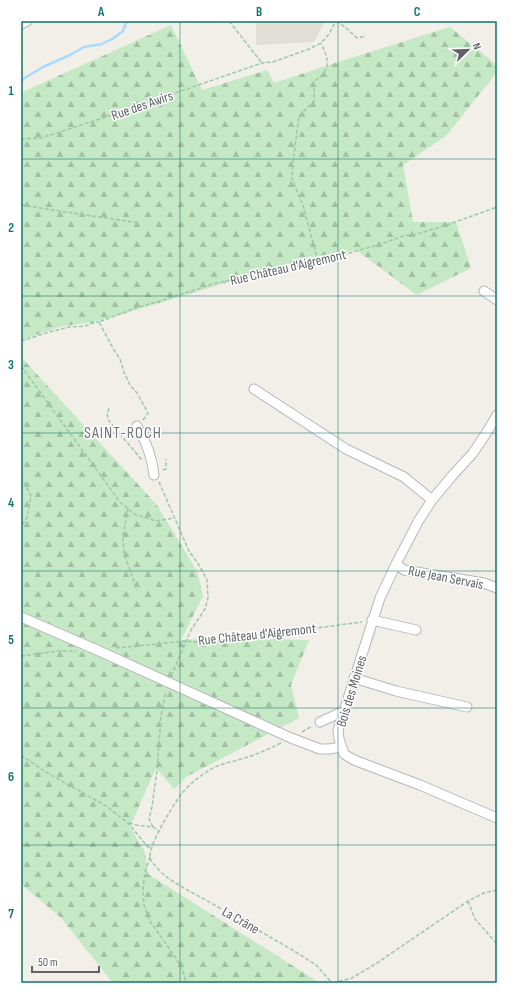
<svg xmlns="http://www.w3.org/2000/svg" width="518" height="1004" font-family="'Sofia Sans Condensed',sans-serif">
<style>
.education{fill:#e1ded6}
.forest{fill:url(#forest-firs)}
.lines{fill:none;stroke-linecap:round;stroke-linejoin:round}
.stream{stroke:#aadaff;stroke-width:2.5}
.minor-casing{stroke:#b5b8bc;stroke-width:11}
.path{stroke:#9cc7a9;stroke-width:1.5;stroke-dasharray:4 2;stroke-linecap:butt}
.minor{stroke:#fff;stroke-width:9}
.grid{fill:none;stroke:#0f766e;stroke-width:1;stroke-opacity:0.55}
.labels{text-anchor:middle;stroke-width:3;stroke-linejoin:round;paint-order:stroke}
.street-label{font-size:14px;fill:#5f6368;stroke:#fff}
.quarter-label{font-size:16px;letter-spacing:1px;fill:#70757a;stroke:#fff}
.neatline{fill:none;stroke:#0f766e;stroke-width:1.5}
.grid-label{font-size:13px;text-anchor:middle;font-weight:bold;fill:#0f766e}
</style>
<defs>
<pattern id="forest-firs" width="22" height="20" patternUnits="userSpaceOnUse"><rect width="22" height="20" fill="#c5e8c5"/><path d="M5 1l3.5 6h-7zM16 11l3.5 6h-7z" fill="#a3c0a4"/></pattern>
</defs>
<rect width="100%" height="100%" fill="#f1efe8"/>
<path class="education" d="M256,21h69l-11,21 -58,3z"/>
<path class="forest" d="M171,25l31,65 65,-20 7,13 64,-21 112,-35 47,38v7l-51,64 -43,29 10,57h43l15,46 -54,27 -61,-45 -51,9 -195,59 -23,5 -24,3 -42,14v-244l4,-5z
M21,357l136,148 40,66 6,25 -22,44 39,-2 89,2 -18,45 8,33 -113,59 -12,12 -18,-21 -26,59 15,25 3,22 172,109h-207l-52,-65 -40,-34z"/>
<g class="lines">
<path class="stream" d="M21,83l2,-4 20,-12 29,-13 12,-7 18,-3 12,-6 9,-7 3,-8 3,-2"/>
<defs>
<path id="minor" d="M21,24l6,-3
M484,291l13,9
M254,389l92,60 58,28 28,23
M497,415l-10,17 -14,21 -21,23 -20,24 -13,20 -23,44 -16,34 -42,132 1,9 5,15 10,6 66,25 77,33
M137,426c9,15 15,31 17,49
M396,564l8,6 80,13 13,5
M21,617l76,33 194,88 29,11h9l12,-2
M372,620l44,10
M354,678l42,13 71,16
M320,722l24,-11"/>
</defs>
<use href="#minor" class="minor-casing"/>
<path class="path" d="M229,21l33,42
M336,21l9,6 12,11 9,-2
M21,139l20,-1 59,-19 162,-56 11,-1 36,-13 12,-6 8,-9 7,-13
M21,205l58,9 61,9
M318,261l-15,-56 -11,-26 1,-17 6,-46 15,-15v-20c18,-11 15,-21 7,-38
M90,322h9
M21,341l32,-10 16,-4 16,-1 11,-4
M21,366l99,136 14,12 22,7 18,-3
M109,408l-2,6 2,7 33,39
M143,420l5,-7 -11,-20 -7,-8 -6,-13 -4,-13 -6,-9 -15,-28 36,-14 25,-7 53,-17 26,-6 41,-7 15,-5 51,-12 32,-9 25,-9 14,-2 30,-9 50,-18
M163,470l3,-1v-10
M21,477l10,19 -4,22 -6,8
M159,482l30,69 10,14 8,15 1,18 -3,11 -14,21 -19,44
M128,508l-5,28 1,17 13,37
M116,648l70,-7 18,2 158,-21
M21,656l37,-5h18
M302,732l10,-6
M281,743c-14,7 -28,13 -43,17 -11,3 -23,5 -33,13 -8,5 -17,13 -23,20 -8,11 -34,52 -32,65 2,6 13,16 18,20 16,11 33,19 50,29 27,16 54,31 81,47l17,11 16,18
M21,755l23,16 62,35 22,17 19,23 5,3
M129,823l7,2 17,2 6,4
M153,827l-4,-8 3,-12 5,-37 4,-54 5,-25
M150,857l-5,15 -2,16 1,17 5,15 27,38 8,16 2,9
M468,901l7,18 22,25
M333,983l19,-5 25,-15 91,-62 16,-8 13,-3"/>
<use href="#minor" class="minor"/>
</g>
<path class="grid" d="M180,21v962M338,21v962M21,159h476M21,296h476M21,433h476M21,571h476M21,708h476M21,845h476"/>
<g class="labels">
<g class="street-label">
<text transform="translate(142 105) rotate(-19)" y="5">Rue des Awirs</text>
<text transform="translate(288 267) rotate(-13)" y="5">Rue Château d'Aigremont</text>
<text transform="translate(446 577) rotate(11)" y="5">Rue Jean Servais</text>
<text transform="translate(257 634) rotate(-6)" y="5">Rue Château d'Aigremont</text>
<text transform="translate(351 691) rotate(-73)" y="5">Bois des Moines</text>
<text transform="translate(241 920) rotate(30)" y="5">La Crâne</text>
</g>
<g class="quarter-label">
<text x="123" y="438">SAINT-ROCH</text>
</g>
</g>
<rect width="518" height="1004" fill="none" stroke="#ffffff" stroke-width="44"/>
<g transform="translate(468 50) rotate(67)" stroke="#ffffff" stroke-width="3" paint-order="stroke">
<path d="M0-3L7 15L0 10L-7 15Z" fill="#5f6368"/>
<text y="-6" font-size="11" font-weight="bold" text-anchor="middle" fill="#5f6368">N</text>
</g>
<path d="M32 966v6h67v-6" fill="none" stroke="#5f6368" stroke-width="2"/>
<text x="38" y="966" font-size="12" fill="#5f6368" stroke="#ffffff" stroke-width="3" paint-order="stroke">50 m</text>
<rect x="22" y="22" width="474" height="960" class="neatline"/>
<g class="grid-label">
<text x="101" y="16">A</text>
<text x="259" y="16">B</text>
<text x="417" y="16">C</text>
<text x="11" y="95">1</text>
<text x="11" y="232">2</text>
<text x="11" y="369">3</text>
<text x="11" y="507">4</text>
<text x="11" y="644">5</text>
<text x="11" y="781">6</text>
<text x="11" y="918">7</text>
</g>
</svg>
